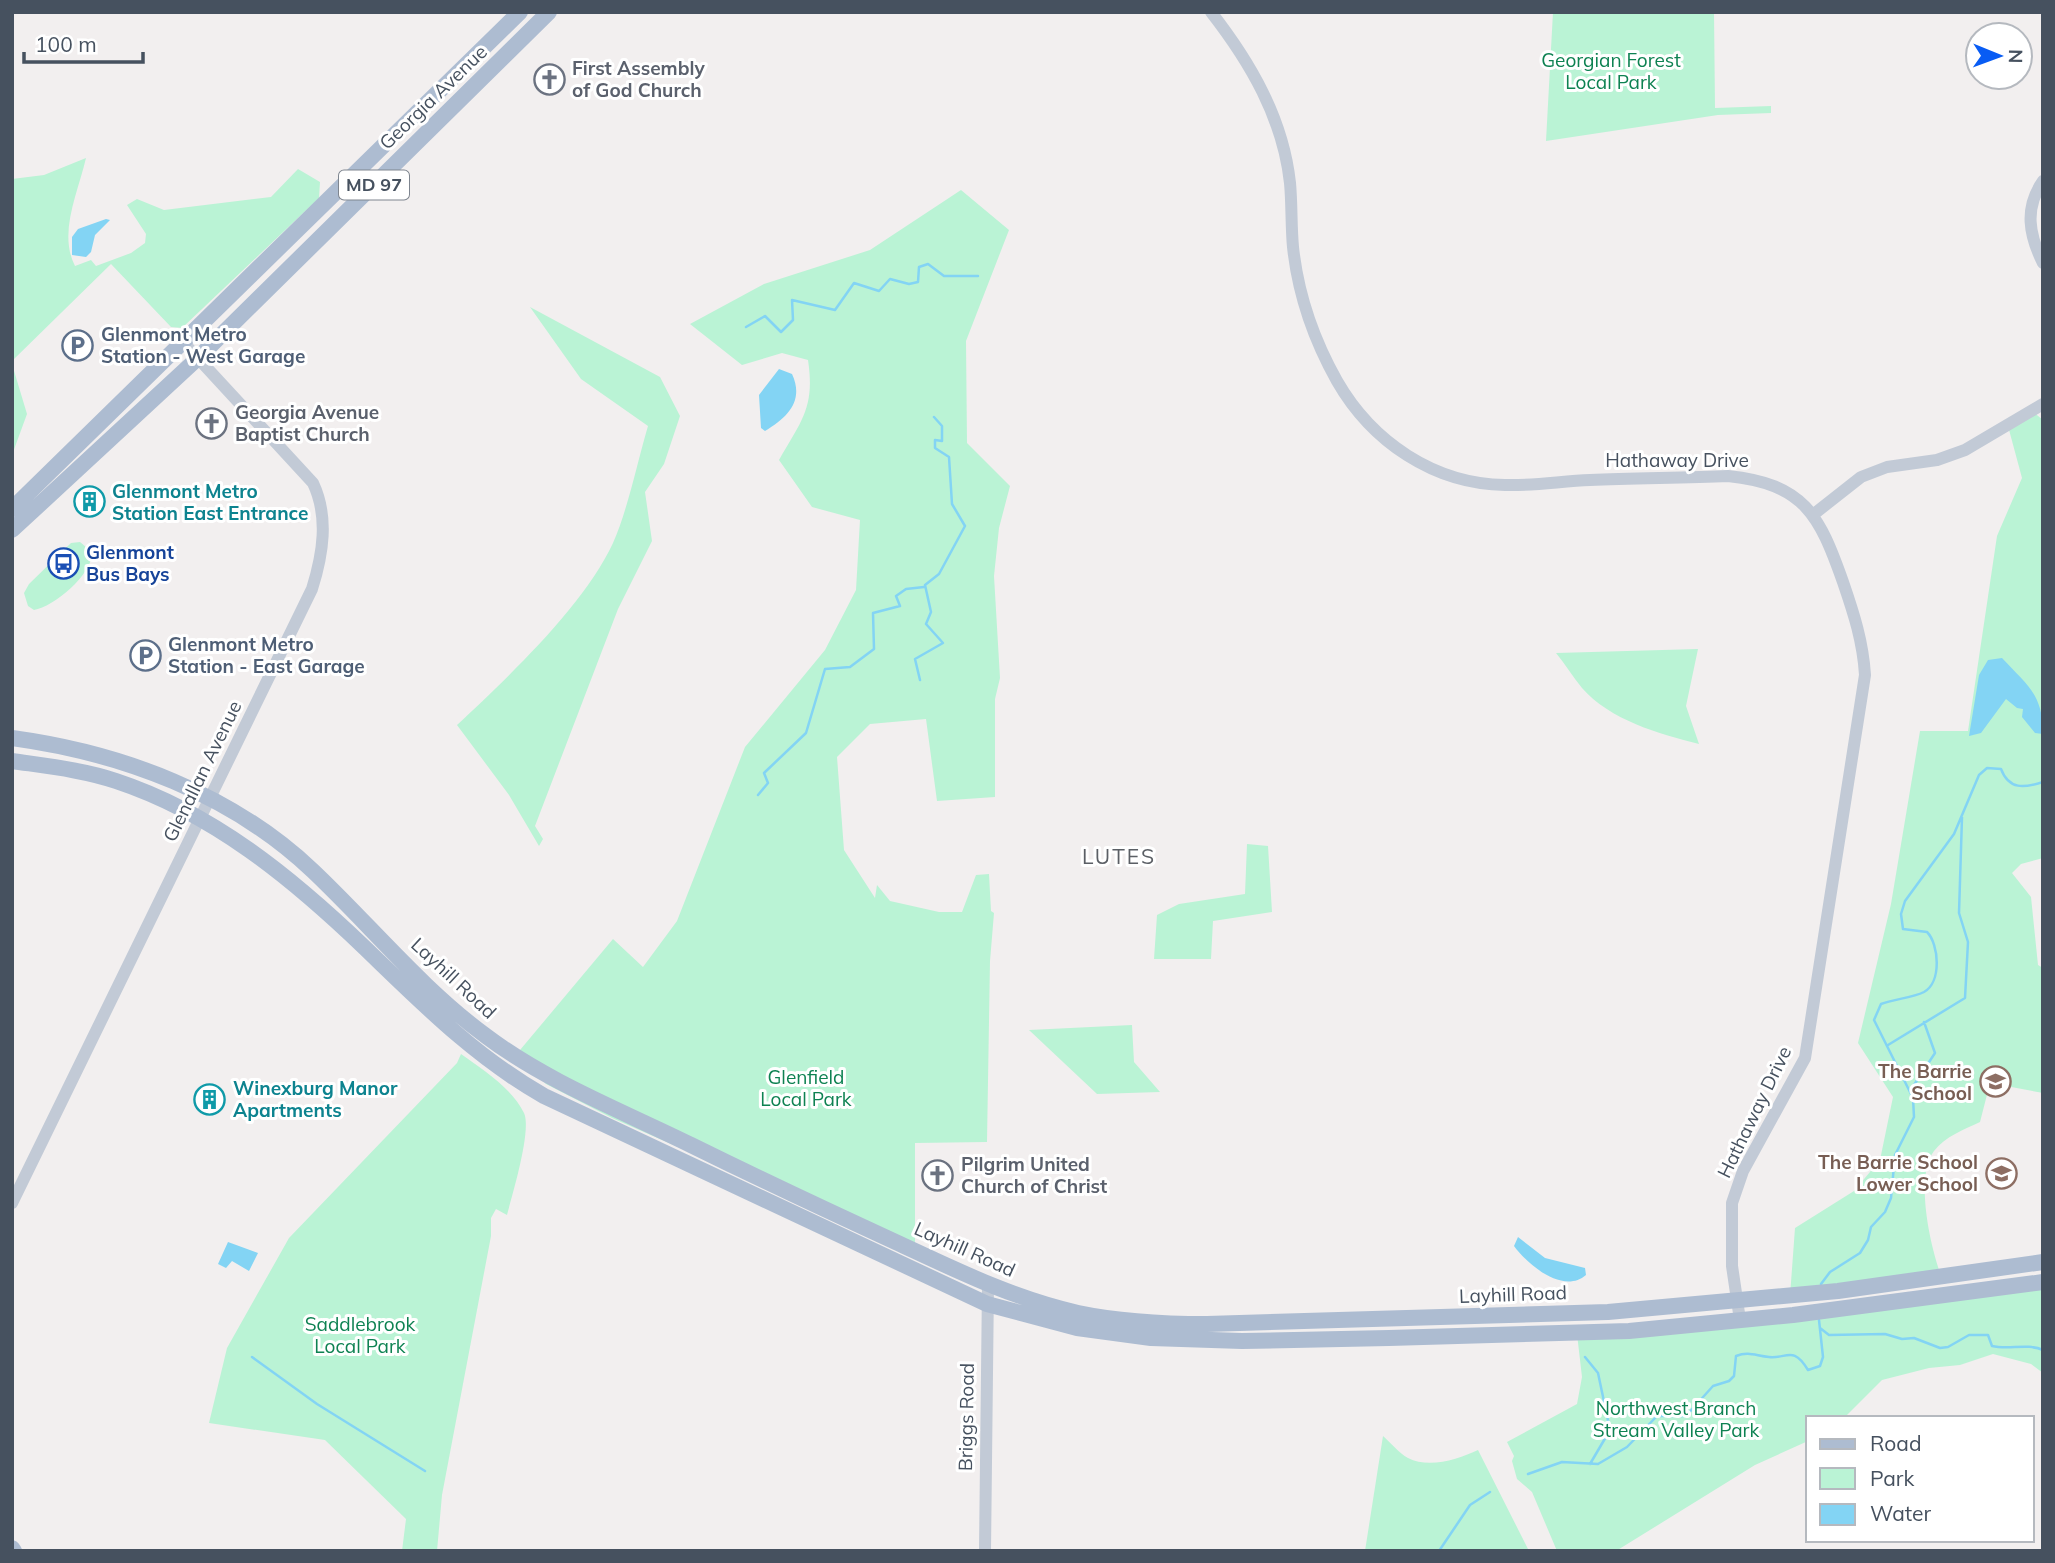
<svg xmlns="http://www.w3.org/2000/svg" width="2055" height="1563" font-family="Mulish,sans-serif">
<style>
.green{fill:#baf3d5}
.water{fill:#83d4f4}
.lines{fill:none;stroke-linecap:round;stroke-linejoin:round}
.stream{stroke:#83d4f4;stroke-width:2.5}
.minor{stroke:#c2cad6;stroke-width:12}
.major{stroke:#adbcd1;stroke-width:16}
.labels{text-anchor:middle;stroke-width:6;stroke-linejoin:round;paint-order:stroke}
.shield{fill:#fff;stroke:#7e858f;stroke-width:2}
.shield-label{font-size:18px;font-weight:bold;fill:#46515f}
.park-label{font-size:19px;fill:#0e8252;stroke:#fff}
.worship-label{font-size:19px;font-weight:bold;fill:#5b616d;stroke:#fff;text-anchor:start}
.street-label{font-size:19px;fill:#46515f;stroke:#fff}
.service-label{font-size:19px;font-weight:bold;fill:#4e5e75;stroke:#fff;text-anchor:start}
.culture-label{font-size:19px;font-weight:bold;fill:#0d838f;stroke:#fff;text-anchor:start}
.transit-label{font-size:19px;font-weight:bold;fill:#164399;stroke:#fff;text-anchor:start}
.education-label{font-size:19px;font-weight:bold;fill:#785e54;stroke:#fff;text-anchor:end}
.neighbourhood-label{font-size:21px;letter-spacing:2px;fill:#5b5f65;stroke:#fff}
</style>
<rect width="100%" height="100%" fill="#f2efef"/>
<path class="green" d="M1553,12h161l1,96 56,-2v7l-53,2 -172,26z
M86,158c-8,35 -28,75 -11,108l16,-6 5,6 35,-13 14,-10 1,-9 -19,-29 10,-6 27,11 107,-13 27,-28 22,13 -1,16 -137,130 -11,-1 -60,-63 -99,97v-182l32,-4z
M961,190l48,40 -43,111 1,102 43,43 -11,42 -5,48 6,102 -5,21v98l-58,4 -11,-82 -56,5 -33,33 7,93 31,48 2,-13 13,16 49,11h23l14,-37 13,-1 2,37 3,2 -4,48 -3,181 -72,1v108l-303,-133 -66,-34 -31,-28 98,-117 30,28 34,-46 68,-174 80,-97 31,-60 4,-70 -48,-13 -33,-47c23,-40 36,-53 29,-100l-26,-7 -40,12 -52,-41 74,-40 106,-34z
M530,307l130,70 20,39 -16,48 -19,28 7,49 -34,68 -83,217 8,13 -4,7 -30,-51 -52,-70c50,-47 127,-119 156,-182 15,-34 24,-80 35,-117l-67,-47z
M12,364l15,50 -15,41z
M2032,411l11,9v438l-22,6 -9,9 19,24 7,68 5,3v125l-53,-10 -10,39c-17,8 -34,14 -46,29 -20,26 -3,99 8,127l-152,18 5,-68 59,-37 26,-31 13,-63 -35,-54 33,-139 29,-173h48l29,-195 25,-58 -14,-52z
M80,542l12,10c1,22 -38,55 -58,58l-6,-4 -4,-13 5,-9 42,-41z
M1698,649l-12,57 13,38c-40,-10 -89,-24 -117,-56 -9,-11 -17,-24 -26,-35z
M1247,844l21,2 4,66 -59,9 -2,38h-57l3,-44 22,-11 66,-10z
M1132,1025l2,37 26,30 -63,2 -68,-64z
M461,1054c22,16 51,34 63,59 8,17 -12,83 -17,102l-11,-6 -5,9v18l-49,259 -5,56h-35l4,-32 -81,-79 -116,-17 18,-75 62,-110 168,-175z
M2043,1282v91l-12,-9 -38,-10 -33,11 -31,3 -47,12 -38,38h-36v23l-53,24 -139,86h-59l-25,-59 -15,-13 -5,-18 2,-5 -7,-14 70,-38 5,-27 -5,-43z
M1383,1436c8,7 16,17 25,22 21,11 51,1 70,-8l51,101h-164z"/>
<path class="water" d="M106,219l4,1 -15,15 -4,17 -5,5 -14,-2v-18l6,-8z
M779,369l13,5c12,26 -3,43 -27,57l-4,-3 -2,-33z
M2002,658c25,27 41,36 41,76l-8,-1 -13,-16 1,-8 -6,-1 -11,-9 -25,34 -12,3 10,-61 9,-15z
M1518,1237l27,21 40,10 1,7c-23,20 -59,-11 -72,-29z
M228,1242l30,11 -9,18 -17,-10 -6,7 -8,-4z"/>
<g class="lines">
<path class="stream" d="M746,327l19,-11 16,16 12,-12 -1,-20 43,10 19,-27 25,8 11,-12 19,5 9,-2 1,-15 9,-3 16,12h34
M920,680l-5,-21 28,-16 -17,-19 5,-12 -6,-27 14,-11 26,-48 -13,-22 -3,-47 -14,-9v-8l7,1v-15l-8,-9
M758,795l10,-12 -4,-10 42,-40 19,-64 25,-2 24,-18 -1,-36 27,-7 -4,-10 10,-7 18,-2
M1888,1045l77,-47 3,-56 -9,-29 3,-96
M1910,1091l25,-38 -11,-31
M1821,1284l9,-12 30,-19 8,-13 3,-13 14,-15 6,-14 4,-43 19,-38 -1,-19 -39,-78 7,-16c13,-5 31,-6 43,-12 18,-10 15,-48 3,-60l-24,-3 -2,-15 4,-13 49,-67 25,-59 8,-7 14,1c8,21 23,19 42,13
M1820,1328l9,7 56,-1 17,5 12,-1 26,10 8,-1 21,-12h19l4,11c17,4 35,-3 51,4
M252,1357l65,47 108,67
M1585,1357l13,16 12,57 -20,34
M1528,1474l34,-12 36,2 29,-17 30,-31h29l27,-30 16,-5 5,-5 2,-20c13,-5 20,0 33,1 18,2 24,-12 39,13l12,-4 3,-9 -4,-37
M1439,1551l31,-46 20,-13"/>
<path class="minor" d="M1211,12c39,50 72,106 79,171 2,21 1,43 3,64 5,47 21,93 44,134 35,61 97,103 168,104 29,1 57,-4 85,-5 46,-2 92,-2 138,-4 76,8 91,38 115,106 11,32 20,60 22,93l-60,383 -62,113 -11,32v63l8,54
M2043,181c-19,27 -14,54 0,82
M1814,514l47,-37 26,-10 50,-7 28,-10 78,-46
M12,1203l300,-614c11,-35 17,-72 1,-106l-130,-141
M985,1551l3,-267"/>
<path class="major" d="M12,509l508,-497
M12,530l187,-173 350,-345
M12,738c110,15 220,56 301,133 58,55 109,118 173,165 61,46 136,75 205,109 69,34 139,67 209,99 58,27 115,55 178,69 43,9 86,11 129,11l401,-12 230,-21 205,-29
M12,761c34,5 72,9 104,20 97,32 176,97 249,167 56,54 110,109 179,148l443,208 90,24 74,10 91,3 147,-3 240,-7 164,-16 250,-33
M12,1548l2,3"/>
</g>
<defs>
<symbol id="church-ring" viewBox="-11 -11 22 22"><circle r="9.5" fill="#fff" stroke="#6b7280" stroke-width="1.5"/><path d="M-1.2-6h2.4v3.5h3.3v2.4h-3.3V6h-2.4V-.1h-3.3v-2.4h3.3Z" fill="#6b7280"/></symbol>
<symbol id="parking-ring" viewBox="-11 -11 22 22"><circle r="9.5" fill="#fff" stroke="#5c6f8a" stroke-width="1.5"/><path d="M-3.5-5.5H1a3.5 3.5 0 0 1 0 7H-1V5.5H-3.5ZM-1-3.4V-.6H.8a1.4 1.4 0 0 0 0-2.8Z" fill="#5c6f8a"/></symbol>
<symbol id="building-ring" viewBox="-11 -11 22 22"><circle r="9.5" fill="#fff" stroke="#0f9aa8" stroke-width="1.5"/><path d="M-4-6H4V6H1V3H-1V6H-4ZM-2.5-4.3h1.7v1.8h-1.7ZM.8-4.3h1.7v1.8H.8ZM-2.5-1h1.7V.8h-1.7ZM.8-1h1.7V.8H.8Z" fill="#0f9aa8"/></symbol>
<symbol id="bus-ring" viewBox="-11 -11 22 22"><circle r="9.5" fill="#fff" stroke="#1a4fb4" stroke-width="1.5"/><path d="M-5-6H5V4H4V6H2V4H-2V6H-4V4H-5ZM-3.5-4V0h7V-4ZM-3.5 1.2v1.5H-2V1.2ZM2 1.2v1.5H3.5V1.2Z" fill="#1a4fb4"/></symbol>
<symbol id="school-ring" viewBox="-11 -11 22 22"><circle r="9.5" fill="#fff" stroke="#8d6e63" stroke-width="1.5"/><path d="M0-5L7-2L0 1L-7-2ZM-4 1L0 2.5L4 1V4Q0 6-4 4Z" fill="#8d6e63"/></symbol>
</defs>
<g fill-rule="evenodd">
<use href="#church-ring" x="532" y="62" width="35" height="35"/>
<use href="#parking-ring" x="60" y="328" width="35" height="35"/>
<use href="#church-ring" x="194" y="406" width="35" height="35"/>
<use href="#building-ring" x="72" y="484" width="35" height="35"/>
<use href="#bus-ring" x="46" y="546" width="35" height="35"/>
<use href="#parking-ring" x="128" y="638" width="35" height="35"/>
<use href="#school-ring" x="1978" y="1064" width="35" height="35"/>
<use href="#building-ring" x="192" y="1082" width="35" height="35"/>
<use href="#school-ring" x="1984" y="1156" width="35" height="35"/>
<use href="#church-ring" x="920" y="1158" width="35" height="35"/>
</g>
<g class="labels">
<rect class="shield" x="339" y="170.5" width="70" height="29" rx="5"/>
<g class="shield-label">
<text x="374" y="191">MD 97</text>
</g>
<g class="park-label">
<text x="1611" y="67">Georgian Forest<tspan x="1611" dy="22">Local Park</tspan></text>
<text x="806" y="1084">Glenfield<tspan x="806" dy="22">Local Park</tspan></text>
<text x="360" y="1331">Saddlebrook<tspan x="360" dy="22">Local Park</tspan></text>
<text x="1676" y="1415">Northwest Branch<tspan x="1676" dy="22">Stream Valley Park</tspan></text>
</g>
<g class="worship-label">
<text x="572" y="75">First Assembly<tspan x="572" dy="22">of God Church</tspan></text>
<text x="235" y="419">Georgia Avenue<tspan x="235" dy="22">Baptist Church</tspan></text>
<text x="961" y="1171">Pilgrim United<tspan x="961" dy="22">Church of Christ</tspan></text>
</g>
<g class="street-label">
<text transform="translate(433 97) rotate(-44)" y="7">Georgia Avenue</text>
<text x="1677" y="467">Hathaway Drive</text>
<text transform="translate(202 771) rotate(-64)" y="7">Glenallan Avenue</text>
<text transform="translate(454 978) rotate(43)" y="7">Layhill Road</text>
<text transform="translate(1754 1112) rotate(-64)" y="7">Hathaway Drive</text>
<text transform="translate(965 1249) rotate(24)" y="7">Layhill Road</text>
<text transform="translate(1513 1294) rotate(-2)" y="7">Layhill Road</text>
<text transform="translate(966 1417) rotate(-89)" y="7">Briggs Road</text>
</g>
<g class="service-label">
<text x="101" y="341">Glenmont Metro<tspan x="101" dy="22">Station - West Garage</tspan></text>
<text x="168" y="651">Glenmont Metro<tspan x="168" dy="22">Station - East Garage</tspan></text>
</g>
<g class="culture-label">
<text x="112" y="498">Glenmont Metro<tspan x="112" dy="22">Station East Entrance</tspan></text>
<text x="233" y="1095">Winexburg Manor<tspan x="233" dy="22">Apartments</tspan></text>
</g>
<g class="transit-label">
<text x="86" y="559">Glenmont<tspan x="86" dy="22">Bus Bays</tspan></text>
</g>
<g class="education-label">
<text x="1972" y="1078">The Barrie<tspan x="1972" dy="22">School</tspan></text>
<text x="1978" y="1169">The Barrie School<tspan x="1978" dy="22">Lower School</tspan></text>
</g>
<g class="neighbourhood-label">
<text x="1119" y="864">LUTES</text>
</g>
</g>
<rect width="2055" height="1563" fill="none" stroke="#46515f" stroke-width="28"/>
<rect x="1806" y="1416" width="228" height="126" fill="#ffffff" stroke="#b5b9bf" stroke-width="2"/>
<rect x="1820" y="1439" width="35" height="10" fill="#adbcd1" stroke="#b5b9bf" stroke-width="2"/>
<text x="1870" y="1451" font-size="21" fill="#46515f">Road</text>
<rect x="1820" y="1468" width="35" height="21" fill="#baf3d5" stroke="#b5b9bf" stroke-width="2"/>
<text x="1870" y="1486" font-size="21" fill="#46515f">Park</text>
<rect x="1820" y="1504" width="35" height="21" fill="#83d4f4" stroke="#b5b9bf" stroke-width="2"/>
<text x="1870" y="1521" font-size="21" fill="#46515f">Water</text>
<g transform="translate(1999 56) rotate(91)"><circle r="33" fill="#ffffff" stroke="#b5b9bf" stroke-width="2"/>
<path d="M0-5L12 26L0 18L-12 26Z" fill="#085cf4"/>
<text y="-10" font-size="19" font-weight="bold" text-anchor="middle" fill="#46515f">N</text>
</g>
<path d="M24 52v10h119v-10" fill="none" stroke="#46515f" stroke-width="3.5"/>
<text x="35" y="52" font-size="21" fill="#46515f" stroke="#ffffff" stroke-width="5" paint-order="stroke">100 m</text>
</svg>
